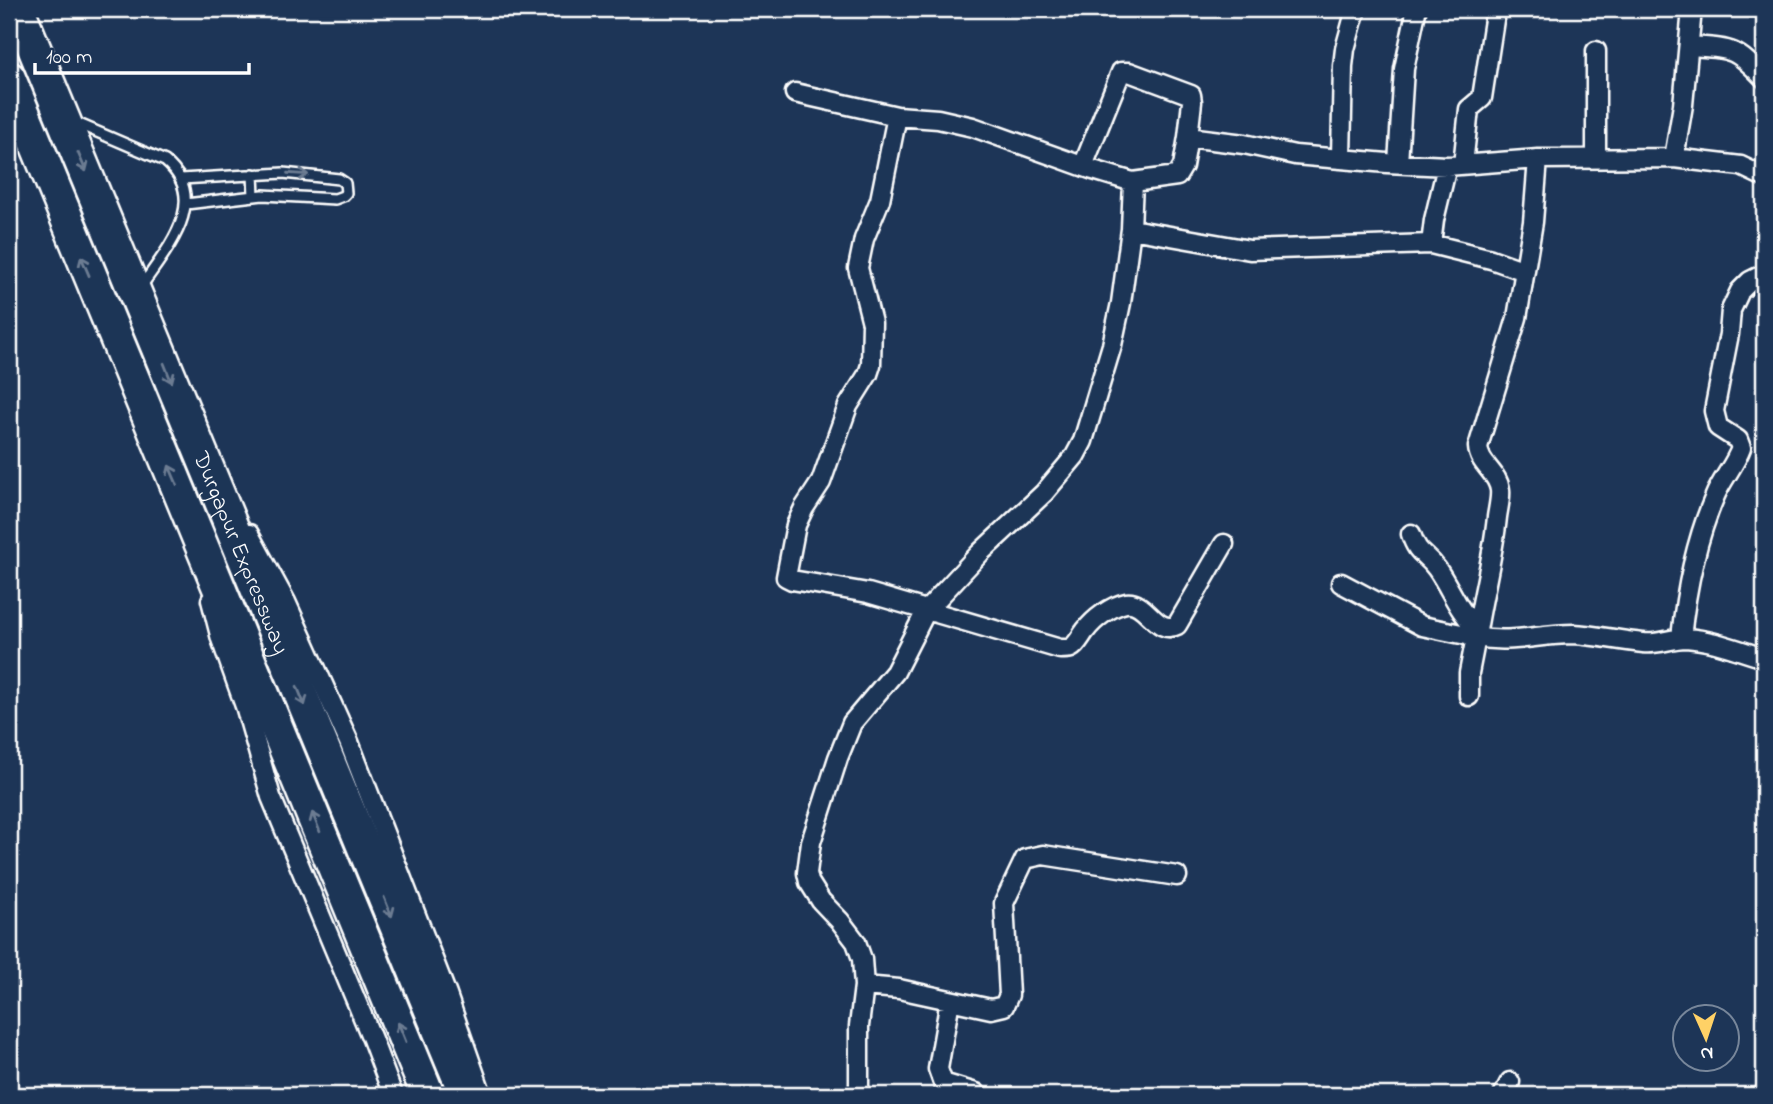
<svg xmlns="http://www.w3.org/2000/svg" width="1773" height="1104" font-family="'Indie Flower',sans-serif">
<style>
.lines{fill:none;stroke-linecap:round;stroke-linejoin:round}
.lane-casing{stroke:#fff;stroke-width:14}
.street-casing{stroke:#fff;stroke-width:23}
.highway-casing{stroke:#fff;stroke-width:37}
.lane{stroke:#1d3557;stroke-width:9}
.street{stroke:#1d3557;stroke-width:18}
.highway{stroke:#1d3557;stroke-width:32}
.oneway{stroke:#6c7c92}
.labels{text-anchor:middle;stroke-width:5;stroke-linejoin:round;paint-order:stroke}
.street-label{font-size:23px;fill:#fff;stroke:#1d3557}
</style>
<rect width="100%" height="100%" fill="#1d3557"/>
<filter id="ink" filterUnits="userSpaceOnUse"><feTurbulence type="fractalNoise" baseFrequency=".0143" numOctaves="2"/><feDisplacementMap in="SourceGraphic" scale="14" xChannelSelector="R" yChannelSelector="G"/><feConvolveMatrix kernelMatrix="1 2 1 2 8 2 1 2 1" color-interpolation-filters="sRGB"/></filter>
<g filter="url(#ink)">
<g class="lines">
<defs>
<path id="lane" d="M74,122l91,39c47,39 1,89 -24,126
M253,174l1,22
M181,179l102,-6 56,6 6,4 1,10 -3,3 -8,3 -72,-4 -77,9"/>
<path id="street" d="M1689,46c43,3 45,1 75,32
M795,93l102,23 41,3 35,8 120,43 40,12 -2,47
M897,116l-17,84 -16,39 -6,29 14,55 -1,42 -3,9 -20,32 -27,76 -17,26 -8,17 -10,52 6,3 76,13 192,56c3,0 8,0 11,-1 6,-3 10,-12 14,-17 9,-12 26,-25 41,-28 21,-3 30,33 51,22l47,-81
M1341,157l2,-91 2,-17 11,-40
M1596,157v-106
M1674,158l9,-53 9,-96
M1538,159l-5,63 -16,96 -39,129c1,18 20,25 22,43 1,8 -2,19 -3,27 -4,41 -15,79 -21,120 36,7 62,-3 97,-3 24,1 46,7 70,9 15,2 28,-5 43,-5 28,2 51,12 78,20
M1398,163l6,-94 12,-57
M1463,165l6,-56 13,-11 12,-78
M1083,166l38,-94h8l62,23 1,7 -4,35
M1133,182l44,-6 6,-10 5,-29 56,7 51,11 92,8 60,3 91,-7 136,-1 67,8 23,11
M1431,244l3,-24 13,-54
M249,534l37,68 63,140 98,253 35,100
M1411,534c7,22 15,19 26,35 14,20 21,42 40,60
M1341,583l81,43 54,11 -7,36v23
M211,600l10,39 25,70 25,88 101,242 21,56
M1681,638c5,-48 15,-98 34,-142 7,-17 20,-31 26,-48l-3,-8 -20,-13 -4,-16 15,-77 2,-24 9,-19 10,-10 14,-7
M864,986l35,3 92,20 13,-3 5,-11 -5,-92 21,-44 18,-4 134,21
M950,1000l-12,69 5,14 33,10
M859,1095v-69l5,-40 -2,-27 -6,-17 -16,-21 -19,-20 -12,-19 -2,-9 4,-31 27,-84 14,-35 43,-51 31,-61 54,-58 64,-60 31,-37 8,-15 29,-96 9,-42 10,-74 119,21 181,-6 60,15 34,12
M1503,1095l7,-13
M1764,1095v-1"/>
<g id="highway">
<path id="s1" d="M18,9l448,1086"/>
<path d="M9,78l419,1017"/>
</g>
</defs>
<use href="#lane" class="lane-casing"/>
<use href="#street" class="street-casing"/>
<use href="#highway" class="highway-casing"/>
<use href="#lane" class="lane"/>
<use href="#street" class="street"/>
<use href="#highway" class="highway"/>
</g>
<defs><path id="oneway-shaft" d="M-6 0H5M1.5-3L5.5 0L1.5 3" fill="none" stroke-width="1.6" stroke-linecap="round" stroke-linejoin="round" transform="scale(1.75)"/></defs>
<g class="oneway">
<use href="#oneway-shaft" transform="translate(82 162) rotate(67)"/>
<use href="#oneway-shaft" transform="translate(298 174) rotate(4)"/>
<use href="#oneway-shaft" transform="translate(85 266) rotate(-113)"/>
<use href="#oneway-shaft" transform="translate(168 373) rotate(68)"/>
<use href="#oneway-shaft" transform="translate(173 475) rotate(-113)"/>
<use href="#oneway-shaft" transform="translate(301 696) rotate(68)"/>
<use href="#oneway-shaft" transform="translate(316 822) rotate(-112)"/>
<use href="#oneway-shaft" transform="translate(388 907) rotate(68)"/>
<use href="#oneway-shaft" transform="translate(402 1032) rotate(-112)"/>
</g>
</g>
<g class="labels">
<g class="street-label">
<text dy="8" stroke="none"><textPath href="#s1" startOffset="588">Durgapur Expressway</textPath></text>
</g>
</g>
<rect width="1773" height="1104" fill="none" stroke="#1d3557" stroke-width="35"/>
<rect x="18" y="18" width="1738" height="1069" fill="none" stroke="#fff" stroke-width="2.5" filter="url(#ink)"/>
<g transform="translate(1706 1038) rotate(177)"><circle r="33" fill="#1d3557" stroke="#77869a" stroke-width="2"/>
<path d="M0-5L12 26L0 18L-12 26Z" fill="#ffd166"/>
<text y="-10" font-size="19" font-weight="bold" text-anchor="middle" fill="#ffffff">N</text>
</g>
<path d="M35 63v10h214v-10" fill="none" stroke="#ffffff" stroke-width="3.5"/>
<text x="46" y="63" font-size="21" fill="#ffffff" stroke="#1d3557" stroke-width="5" paint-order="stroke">100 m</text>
</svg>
